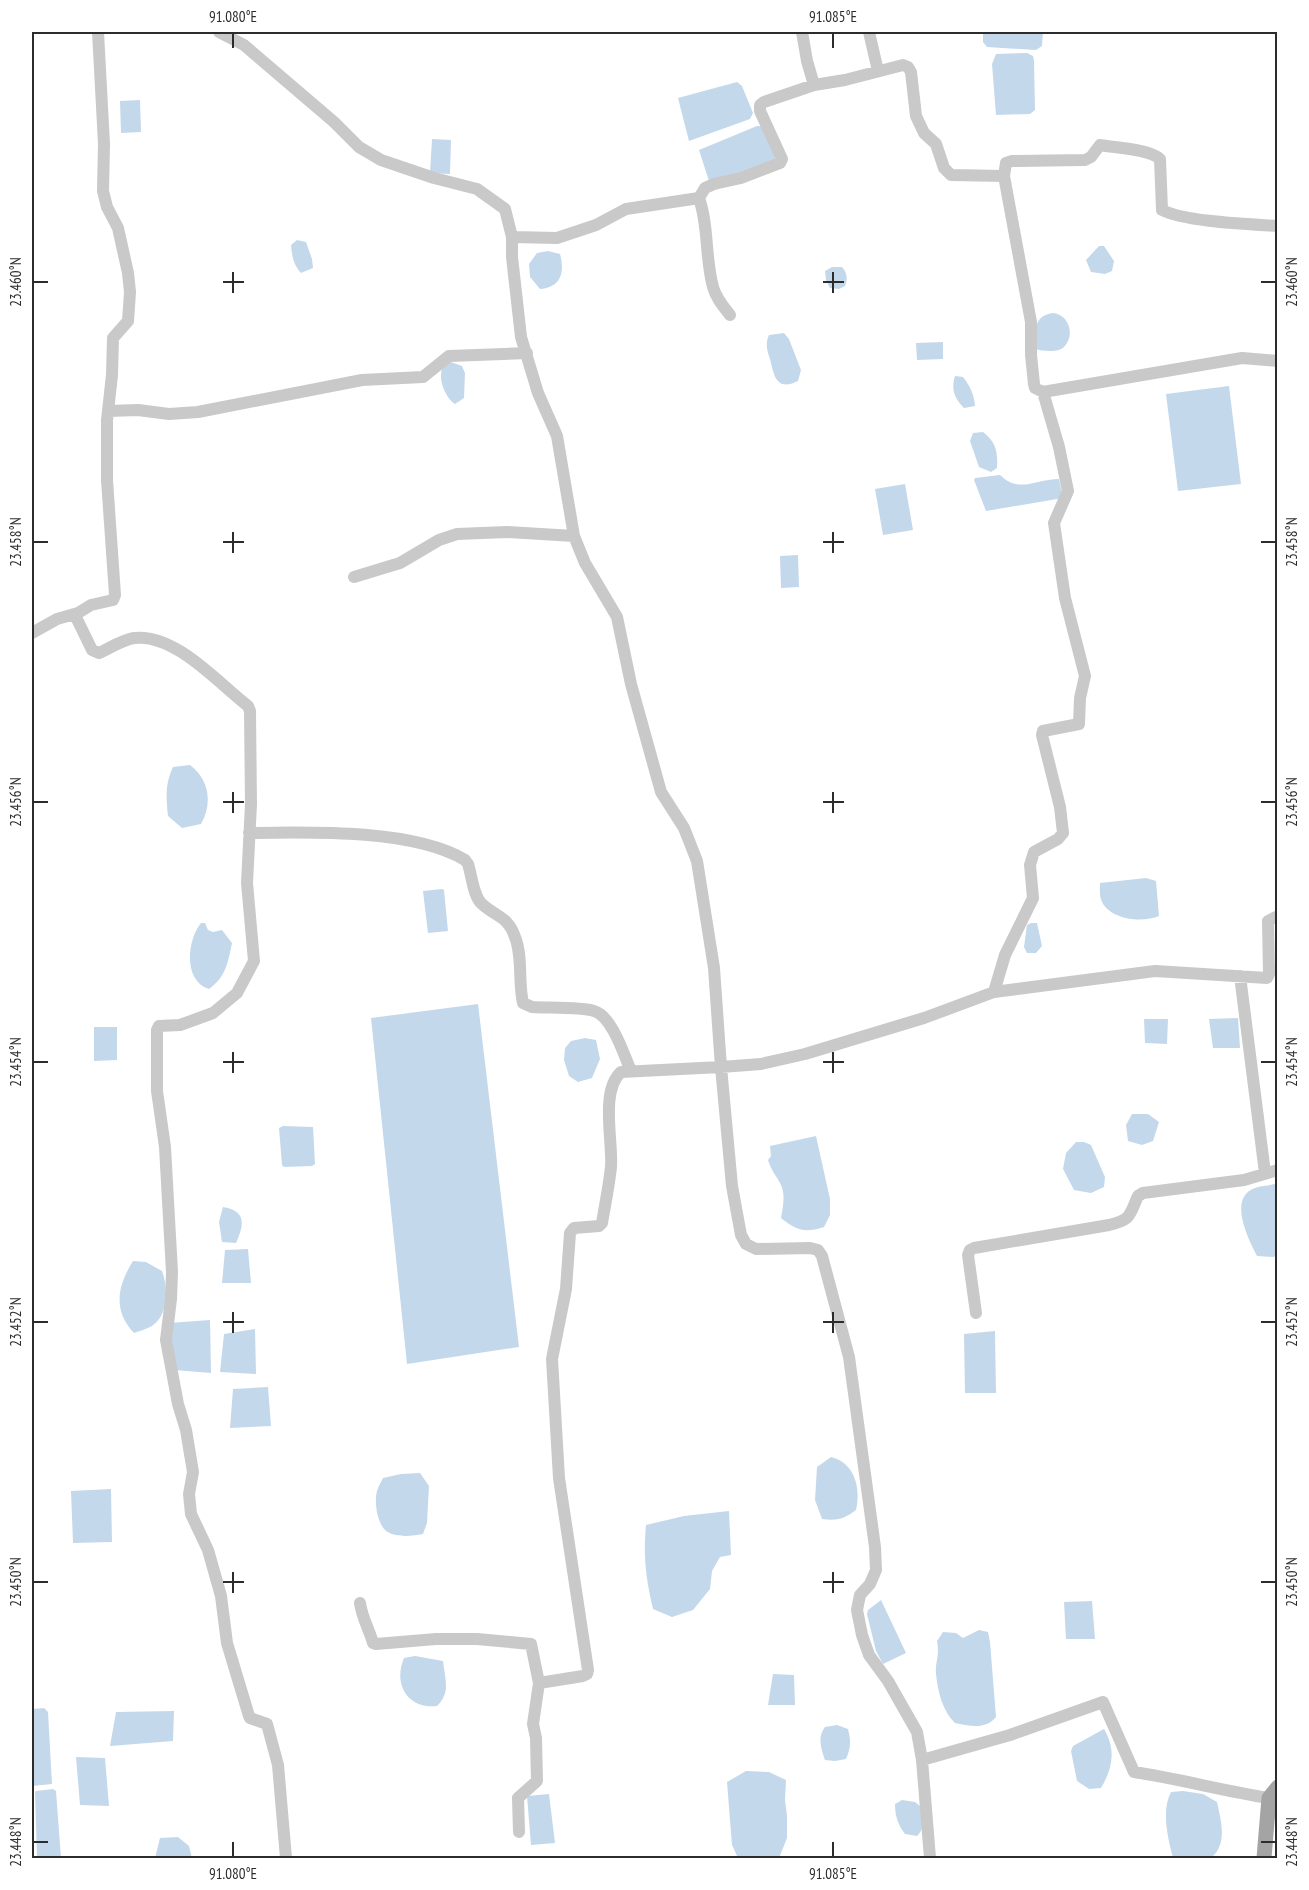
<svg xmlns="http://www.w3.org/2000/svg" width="1309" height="1890" font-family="'PT Sans Narrow',sans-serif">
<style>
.water{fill:#c4d8eb}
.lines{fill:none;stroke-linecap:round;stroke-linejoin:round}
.minor{stroke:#c9c9c9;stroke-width:12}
.major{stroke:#a4a4a4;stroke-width:15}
.ticks{fill:none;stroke:#2c2c2c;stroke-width:2}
.neatline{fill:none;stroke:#2c2c2c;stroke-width:2}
.ticks-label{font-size:15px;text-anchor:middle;fill:#2c2c2c}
</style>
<rect width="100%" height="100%" fill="#fff"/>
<path class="water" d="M983,32h60l-1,14 -6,4 -49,-3 -4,-5z
M1027,53l6,3 1,5 1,49 -5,4 -34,1 -4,-51 4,-10z
M737,82l5,4 11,27 -3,6 -61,22 -11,-43z
M140,100l1,32 -20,1 -1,-32z
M757,126h4l14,23v14l-66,18 -10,-31z
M432,139l19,1 -1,34 -20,-1z
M297,240l9,2 6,17 1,9 -12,5c-8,-9 -9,-17 -10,-28z
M1099,246h5l10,15 -2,10 -7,3 -14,-2 -5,-12z
M548,251l12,3c5,19 1,33 -20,35l-10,-12 -1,-13 8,-11z
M832,267h10c5,5 6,12 3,19l-6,3 -9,-1 -4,-8 -1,-9z
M1053,313c17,2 22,23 11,34 -6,6 -21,4 -29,2 1,-17 -3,-33 18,-36z
M784,333l5,6 12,31 -3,11c-22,11 -24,-6 -28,-22 -3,-9 -5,-15 -1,-24z
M943,342v17l-26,1 -1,-17z
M448,361l14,5 3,7 -1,25 -9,6c-9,-6 -17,-23 -13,-35 1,-3 4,-5 6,-8z
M955,376l8,1c7,9 11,17 12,29l-11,2c-10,-10 -13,-19 -9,-32z
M1229,386l12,98 -63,7 -12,-97z
M983,432c13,10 15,20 14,36l-6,4 -12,-5 -9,-26 3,-8z
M1000,475c20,19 35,4 59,4l4,19 -77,13 -12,-31 1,-2z
M905,484l8,46 -30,5 -8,-46z
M798,555l1,32 -18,1 -1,-32z
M190,765c19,14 23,38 11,59l-19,4 -14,-12c-2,-18 -3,-32 5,-49z
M1146,878l10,3 3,35c-16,7 -48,4 -57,-14 -3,-6 -2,-13 -2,-19z
M442,889l2,1 4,41 -20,2 -5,-42z
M201,923h4l3,7 5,2 9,-2 10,13c-4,19 -6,34 -23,46 -26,-8 -22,-49 -8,-66z
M1031,923h6l5,23 -6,7h-9l-3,-6 3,-22z
M478,1004l41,343 -112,17 -36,-346z
M1238,1018l2,30h-27l-4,-29z
M1144,1019h24l-1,25 -22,-1z
M94,1027h23v33l-23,1z
M585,1038l11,2 4,19 -8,19 -14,4 -9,-6 -5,-16 1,-12 6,-7z
M1132,1114h16l11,8 -6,19 -11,4 -14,-4 -2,-16z
M283,1126l30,1 2,37 -3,2 -28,1 -2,-2 -3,-37z
M816,1136l14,63v16l-6,12c-19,6 -27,4 -43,-9 2,-11 5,-25 -1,-35 -5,-9 -9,-13 -12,-23l3,-4 -1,-10z
M1076,1142h8l7,3 14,32 -1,10 -13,6 -17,-3 -11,-21 3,-16z
M1274,1184l4,2 -1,68 -3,3 -17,-1c-8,-16 -30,-58 -2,-68 6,-2 13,-2 19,-4z
M223,1207c24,4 21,18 13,36l-14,-1 -3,-20z
M248,1249l3,34h-29l3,-33z
M133,1261l13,1 16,9c6,16 7,44 -10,55 -5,3 -13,5 -18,7 -22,-23 -16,-48 -1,-72z
M210,1320l1,53 -37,-3 -5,-47z
M255,1329l1,45 -36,-2 4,-38z
M995,1331l1,62h-31l-1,-59z
M268,1387l3,39 -41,2 3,-39z
M831,1457c24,6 30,31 25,53 -12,9 -19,11 -34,9l-7,-19 2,-33z
M420,1473l9,13 -2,37 -4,11c-11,2 -27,4 -37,-3 -9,-8 -12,-29 -9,-40 1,-4 4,-9 6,-13l18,-4z
M111,1489l1,53 -39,1 -2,-52z
M729,1511l2,44 -11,2 -8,14 -2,18 -17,21 -21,7 -19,-8c-7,-30 -10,-52 -7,-84l38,-9z
M881,1600l25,53 -23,11 -7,-13 -9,-37 1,-4z
M1092,1601l3,38h-29l-2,-37z
M979,1630l9,2 2,10 6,75c-10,13 -27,9 -41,6 -13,-13 -17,-31 -19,-49 -1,-13 4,-17 1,-33l6,-9 13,1 7,5z
M415,1656l28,5c2,19 8,31 -6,45 -30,3 -44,-22 -33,-48z
M773,1674l21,1 1,30h-27z
M44,1708l4,4 4,72 -20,2v-77z
M174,1711l-1,30 -63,5 6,-34z
M837,1725l11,4c3,12 3,19 -2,30l-11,2 -10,-1c-4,-11 -8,-23 0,-33z
M1104,1729c12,20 9,39 -3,59l-12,1 -12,-8 -6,-30 2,-5z
M76,1757l29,1 4,48 -29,-1z
M746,1771l23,1 17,8 -1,20 2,16v22l-8,20h-41l-6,-13 -5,-63z
M53,1789l3,2 5,67h-24l-2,-66 1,-1z
M1183,1791l20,3 14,8c4,19 11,42 -6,56h-38c-5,-20 -12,-47 -2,-66z
M549,1794l6,49 -24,2 -4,-49z
M902,1800l13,2 5,4c2,11 6,22 -3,30l-12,-2c-7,-9 -10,-18 -10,-30z
M178,1837l11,9 3,12h-37l5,-20z"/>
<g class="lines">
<path class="minor" d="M219,32l25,13 90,77 25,25 22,13 53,18 43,11 28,20 7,28v20l9,80 17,56 19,43 17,100 11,27 32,54 14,67 30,108 23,36 13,33 17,107 7,99 40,-3 44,-10 119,-36 70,-26 161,-21 112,7 2,-4 -1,-53 10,-5
M802,32l5,29 7,24
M869,32l9,39
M699,198c10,29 6,60 14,89 3,11 10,19 17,28
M512,237l45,1 39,-13 30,-16 73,-11 6,-10 9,-4 27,-6 39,-15 2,-4 -22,-48v-6l4,-3 50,-17 31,-5 58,-15 5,2 3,5 5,44 8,17 12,11 8,24 7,7 53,1 2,-13 6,-2 73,-1 6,-3 9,-12c17,3 48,4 60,14l2,51c24,12 86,14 116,16
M1043,392l199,-34 36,3
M108,411l30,-1 31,4 29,-2 164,-32 61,-3 26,-21 78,-3
M354,577l46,-14 39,-23 18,-6 50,-2 67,4
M75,615l17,35 7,3c11,-5 23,-13 35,-15 41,-5 84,45 114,68l2,5 1,93 -4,79 7,78 -17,32 -24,20 -33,12 -21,1 -2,4v61l8,56 7,125 -1,27 -5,41 12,64 8,26 7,42 -4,22 2,20 17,36 13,46 6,47 22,73 1,2 17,6 11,41 8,93
M32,633l25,-14 21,-6 13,-8 22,-5 2,-5 -8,-115v-60l5,-45 1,-37 15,-17 2,-29 -2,-19 -10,-45 -11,-21 -4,-16 1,-47 -6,-112
M249,833c61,-1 164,-4 216,27l3,4c4,12 5,32 14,40 14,13 26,12 33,33 8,20 3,45 8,66l9,4c15,1 50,0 62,4 18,5 30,44 37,60
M1240,976l25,197
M994,992l11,-37 28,-57 -3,-33 4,-13 24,-13 5,-6 -3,-26 -18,-72 1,-4 36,-7 1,-26 5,-22 -20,-78 -11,-75 14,-32 -9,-44 -16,-55 -8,-4 -1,-4 -3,-29v-33l-27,-146
M976,1313l-8,-58 2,-5 4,-2 135,-23c23,-6 20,-9 29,-29l5,-3 101,-13 34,-10
M360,1603c2,15 9,26 13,40l3,1 60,-5h41l54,5 8,39 -6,41 3,14 1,43 -19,17 1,34
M539,1683l44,-7 4,-2 1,-4 -29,-192 -7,-119 14,-70 4,-56 4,-5 25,-2 3,-3c3,-18 7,-37 9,-56 2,-26 -11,-76 10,-95l100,-5 11,119 9,49 5,9 10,5 54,-1 8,2 4,6 27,101 26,190 1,23 -6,14 -10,11 -3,15 5,25 7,20 19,26 29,51 5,28
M930,1858l-8,-98 88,-25 93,-33 31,70c46,7 90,19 135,26"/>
<path class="major" d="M1264,1858l5,-60 9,-11"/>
</g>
<path class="ticks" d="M233,33v15M833,33v15M233,272v21M833,272v21M33,282h15M223,282h21M823,282h21M1261,282h15M233,532v21M833,532v21M33,542h15M223,542h21M823,542h21M1261,542h15M233,792v21M833,792v21M33,802h15M223,802h21M823,802h21M1261,802h15M233,1052v21M833,1052v21M33,1062h15M223,1062h21M823,1062h21M1261,1062h15M233,1312v21M833,1312v21M33,1322h15M223,1322h21M823,1322h21M1261,1322h15M233,1572v21M833,1572v21M33,1582h15M223,1582h21M823,1582h21M1261,1582h15M33,1842h15M233,1842v15M833,1842v15M1261,1842h15"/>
<rect width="1309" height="1890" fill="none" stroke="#ffffff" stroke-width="66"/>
<rect x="33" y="33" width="1243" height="1824" class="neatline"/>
<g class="ticks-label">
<text x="233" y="22">91.080°E</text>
<text x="833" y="22">91.085°E</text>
<text transform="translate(16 282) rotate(-90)" y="5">23.460°N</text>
<text transform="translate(1292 282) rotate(-90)" y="5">23.460°N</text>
<text transform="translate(16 542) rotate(-90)" y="5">23.458°N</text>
<text transform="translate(1292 542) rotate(-90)" y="5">23.458°N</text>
<text transform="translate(16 802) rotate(-90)" y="5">23.456°N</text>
<text transform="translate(1292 802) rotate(-90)" y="5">23.456°N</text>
<text transform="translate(16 1062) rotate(-90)" y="5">23.454°N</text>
<text transform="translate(1292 1062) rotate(-90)" y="5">23.454°N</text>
<text transform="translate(16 1322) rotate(-90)" y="5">23.452°N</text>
<text transform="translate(1292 1322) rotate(-90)" y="5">23.452°N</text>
<text transform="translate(16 1582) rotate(-90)" y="5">23.450°N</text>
<text transform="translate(1292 1582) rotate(-90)" y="5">23.450°N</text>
<text transform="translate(16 1842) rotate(-90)" y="5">23.448°N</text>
<text transform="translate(1292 1842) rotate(-90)" y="5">23.448°N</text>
<text x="233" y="1879">91.080°E</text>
<text x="833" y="1879">91.085°E</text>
</g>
</svg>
